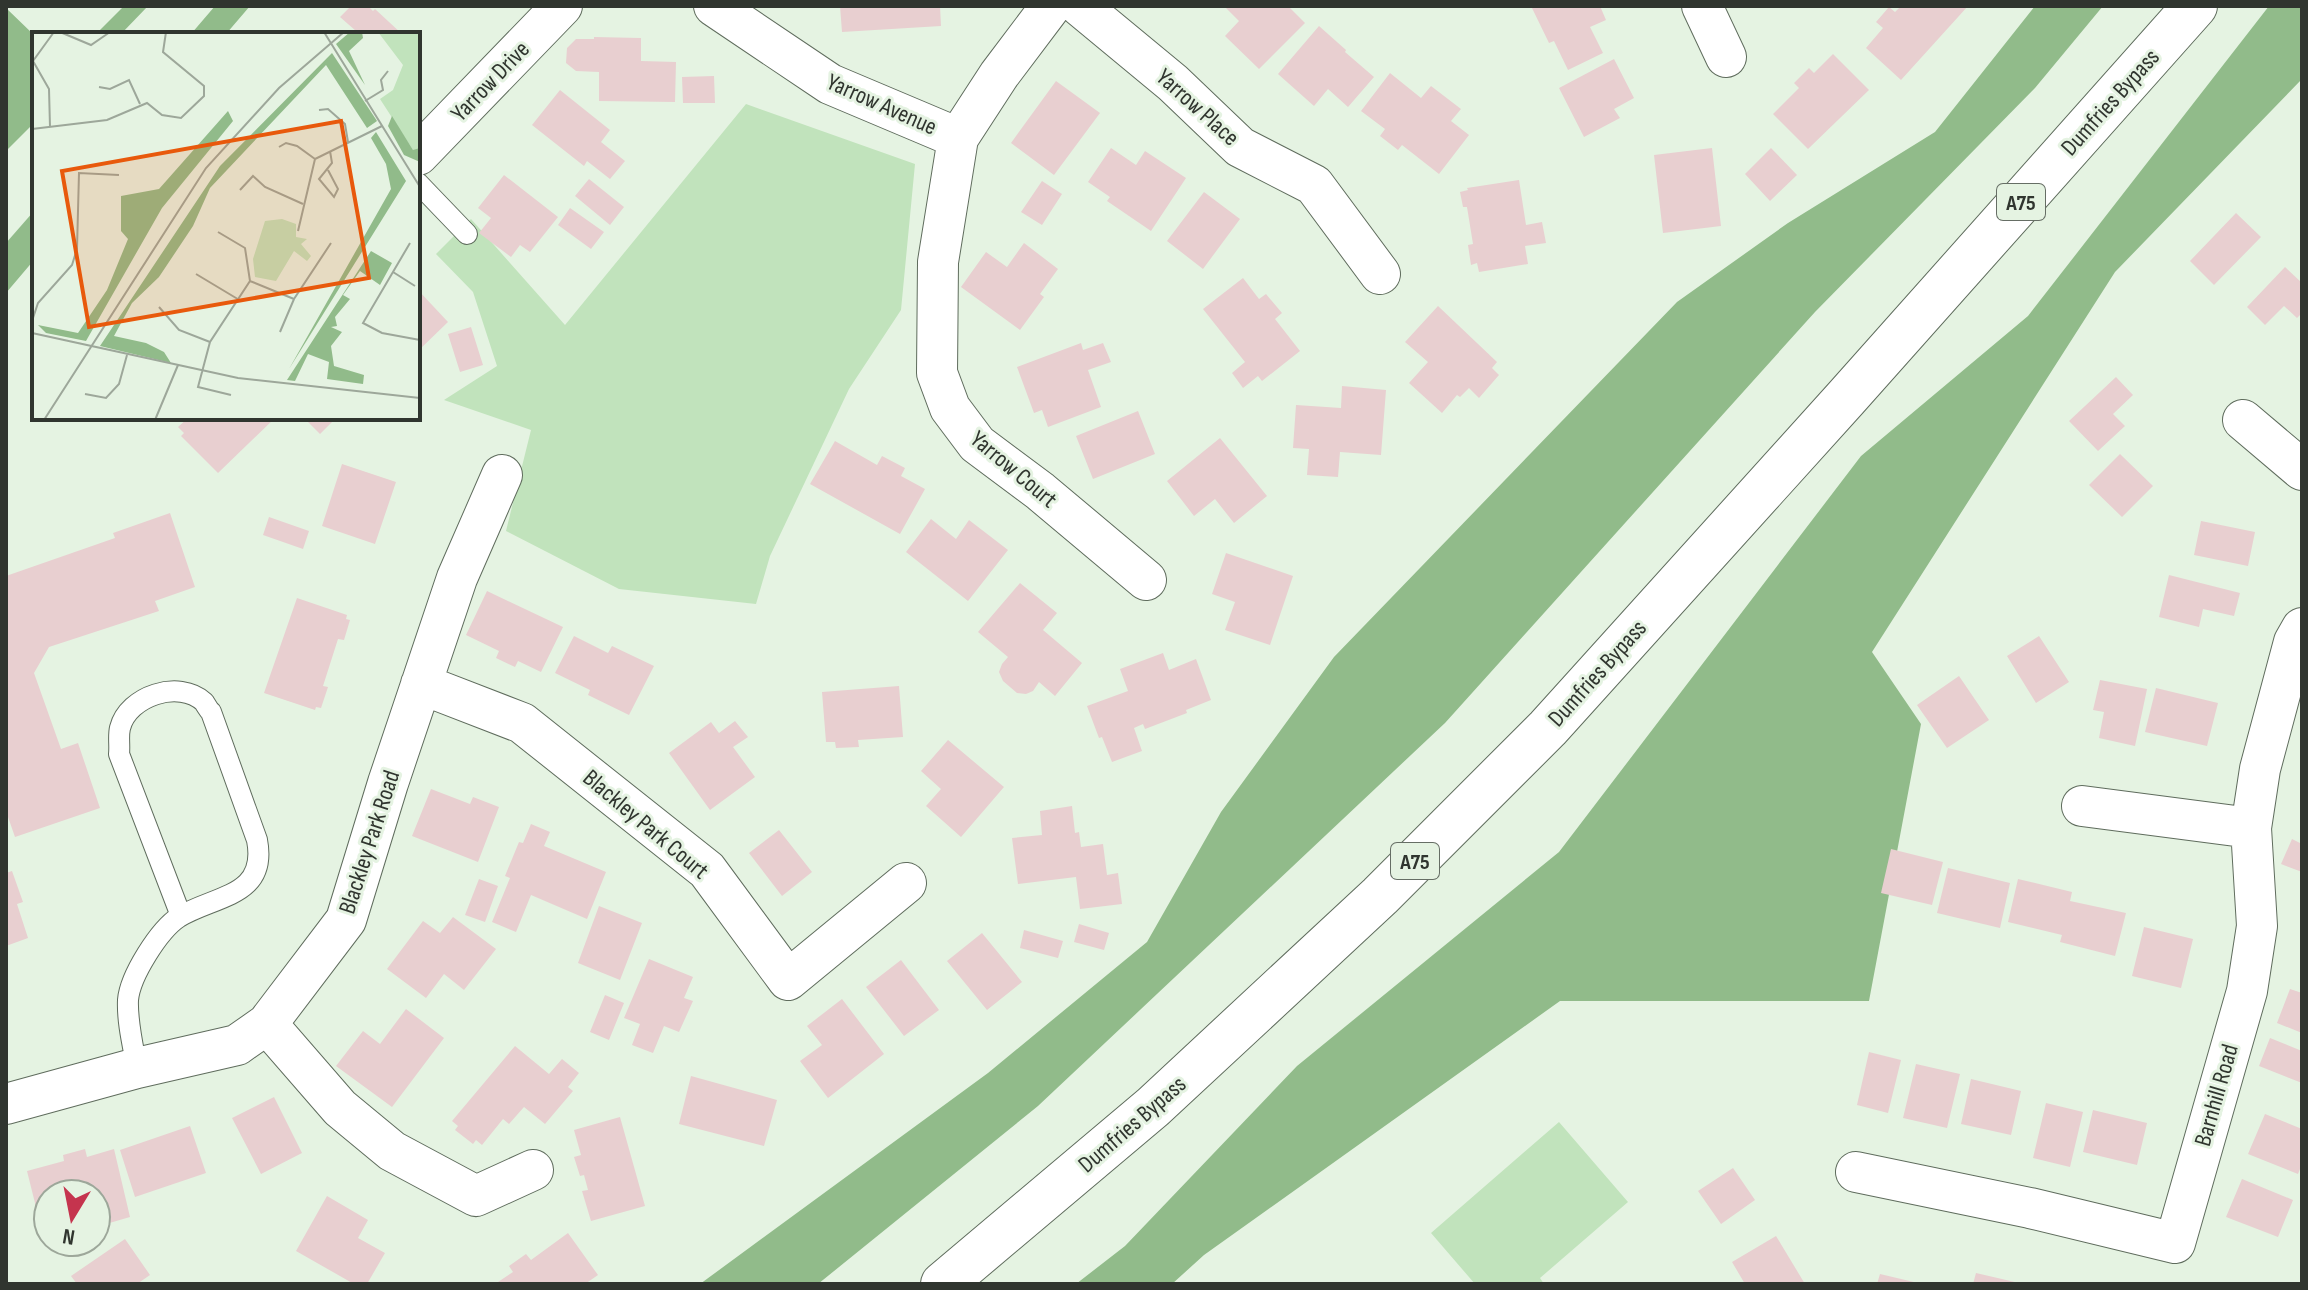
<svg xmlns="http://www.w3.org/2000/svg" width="2308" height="1290" font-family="'Sofia Sans Condensed',sans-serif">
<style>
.green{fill:#c1e3bc}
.forest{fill:#91bb8a}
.building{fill:#e8cfd0}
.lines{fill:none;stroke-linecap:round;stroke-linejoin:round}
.lane-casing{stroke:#5f6c5d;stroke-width:22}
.street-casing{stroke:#5f6c5d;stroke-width:42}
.highway-casing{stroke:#5f6c5d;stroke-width:46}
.lane{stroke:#fff;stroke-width:20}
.street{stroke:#fff;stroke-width:40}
.highway{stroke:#fff;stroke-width:44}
.labels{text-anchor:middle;stroke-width:6;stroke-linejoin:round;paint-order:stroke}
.shield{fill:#e5f3e2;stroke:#666e65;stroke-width:2}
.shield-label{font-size:22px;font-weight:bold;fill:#30352f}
.street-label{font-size:24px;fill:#30352f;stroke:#e5f3e2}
.inset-road{fill:none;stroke:#9da79a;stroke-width:2}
.view{fill:#e8590c;fill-opacity:0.15;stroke:#e8590c;stroke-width:4}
.inset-edge{fill:none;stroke:#30352f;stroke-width:4}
</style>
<rect width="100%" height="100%" fill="#e5f3e2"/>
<path class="green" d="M746,104l169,60 -14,146 -52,79 -79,167 -14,48 -137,-15 -113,-58 25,-101 -87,-30 53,-34 -24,-74 -37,-38 35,-35 94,106z
M1559,1122l69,80 -88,76 4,6h-69l-44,-51z"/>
<path class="forest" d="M124,6h24l-27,28h-25z
M215,6h35l-24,28h-35z
M2035,6h68l-68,82 -220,224 -370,411 -407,383 -220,178h-118l288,-211 159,-131 74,-130 113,-155 343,-355 111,-79 147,-91z
M2269,6h33v73l-187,193 -243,380 49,72 -52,277h-309l-356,254 -32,29h-96l49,-38 172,-180 262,-214 302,-396 167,-140z
M6,8l28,27v88l-28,28z
M34,211v49l-28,33v-50z"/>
<path class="building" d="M351,6h17l5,5 2,-2 27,25h-48l2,-3 -16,-14z
M840,6h100l1,20 -99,6z
M1224,6h64l17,17 -46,46 -34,-33 14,-15z
M1536,6h64l6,14 -16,7 13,26 -35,17 -14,-29 -5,2 -17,-35z
M1901,6h67l-67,74 -35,-32 17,-20 -7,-6 13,-15 6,5z
M1319,26l27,24 -1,2 29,25 -26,30 -20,-18 -14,17 -36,-32z
M594,37l47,1v23l35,1 -1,40 -76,-1v-29l-23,-1 -10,-8 1,-15 9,-9h18z
M1833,54l36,36 -61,59 -35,-35 26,-26 -5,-5 15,-15 5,5z
M1614,59l20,39 -20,11 6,9 -36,19 -25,-49z
M1390,73l31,25 10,-12 30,23 -10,12 18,14 -30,39 -37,-29 -4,5 -18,-14 5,-7 -24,-18z
M714,76l1,27h-32l-1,-26z
M1056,81l44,32 -46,62 -43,-32z
M560,90l50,40 -9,12 24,19 -15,18 -23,-18 -3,5 -52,-41z
M1111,148l25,17 9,-14 41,27 -35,53 -44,-30 3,-4 -22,-15z
M1712,148l9,78 -58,7 -9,-78z
M1771,148l26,27 -27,26 -25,-27z
M504,175l54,42 -28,35 -10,-7 -9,12 -32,-24 12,-15 -13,-10z
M589,179l35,28 -14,18 -35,-29z
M1519,180l7,45 16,-3 4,21 -21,3 3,18 -49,8 -2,-9 -6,2 -3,-20 5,-1 -6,-37h-4l-3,-15 8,-2 -1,-2z
M1042,181l20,13 -20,31 -21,-13z
M1204,192l36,27 -37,50 -36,-28z
M570,208l34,24 -13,17 -33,-24z
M2236,213l25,24 -47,48 -24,-24z
M1024,243l34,26 -18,25 4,3 -24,33 -59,-43 25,-35 21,15z
M2285,267l17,16v30l-5,5 -13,-12 -19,19 -18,-18z
M1243,278l16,21 7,-5 16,19 -7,6 25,32 -38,30 -4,-5 -15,12 -11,-15 13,-11 -42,-53z
M418,290l30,32 -30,29z
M1438,306l59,56 -5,6 7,7 -20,23 -10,-10 -9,9 -3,-2 -15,18 -33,-30 19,-21 -23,-20z
M471,327l12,38 -23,7 -12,-38z
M1081,343l2,7 20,-7 8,19 -23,8 13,37 -53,20 -6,-17 -8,3 -17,-46z
M2116,377l17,18 -20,19 12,12 -27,25 -29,-30z
M1342,386l44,4 -5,65 -41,-3 -2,25 -31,-2 2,-26 -16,-1 3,-43 45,3z
M1138,411l17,43 -62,25 -17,-43z
M188,418l8,1 79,-1 -57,55 -37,-37 3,-3 -6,-6z
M304,418h28l2,2 -14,14z
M1220,438l47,58 -33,27 -19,-24 -21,17 -27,-35z
M835,441l42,24 5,-9 23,12 -4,8 24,13 -25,45 -90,-50z
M2120,454l33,32 -31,31 -33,-32z
M342,464l54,18 -21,62 -53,-18z
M170,513l25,74 -40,14 4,10 -110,36 -15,26 27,76 17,-6 22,65 -85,29 -7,-20 -2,1v-242l109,-38 -2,-5z
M269,517l40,14 -6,18 -40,-14z
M931,519l25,20 13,-19 39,30 -40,51 -62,-49z
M2201,521l54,11 -7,34 -54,-11z
M1226,553l67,23 -23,69 -45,-15 10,-28 -23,-8z
M2169,575l71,18 -6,23 -31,-7 -4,18 -40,-10z
M1020,583l37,30 -14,17 39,33 -27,33 -16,-14 -6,9 -7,3 -9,-1 -14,-12 -4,-9 3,-8 6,-7 -30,-25z
M487,591l76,36 -22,45 -23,-11 -3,6 -19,-9 3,-7 -33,-16z
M297,598l50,17 -1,4 4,1 -6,20 -6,-1 -15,47 5,1 -7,21 -5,-1 -1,3 -51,-17z
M574,636l34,17 4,-7 42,20 -25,49 -41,-20 2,-5 -35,-17z
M2039,636l30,46 -33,21 -29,-47z
M1163,653l6,17 27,-11 15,41 -25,10 1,3 -42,16 -2,-5 -9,4 8,23 -30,11 -10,-25 -3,1 -12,-32 41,-15 -8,-22z
M1959,676l30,44 -42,28 -30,-43z
M2100,680l47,9 -12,57 -36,-8 5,-26 -11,-2z
M899,686l4,51 -45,3 1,7 -23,1 -1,-6h-9l-4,-50z
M2156,688l62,15 -11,43 -62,-14z
M735,721l13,16 -15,10 22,30 -45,33 -41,-57 42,-31 8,11z
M948,740l56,47 -43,50 -35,-31 15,-17 -20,-18z
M431,789l39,15 3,-7 26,10 -21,55 -66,-26z
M1072,806l3,27 4,-1 2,15 22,-3 4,31 11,-2 4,31 -42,5 -4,-32 -58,7 -6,-46 30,-3 -2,-24z
M531,824l19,8 -6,14 62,26 -19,47 -56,-24 -15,37 -24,-10 18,-44 -5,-2 14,-34 4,1z
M779,830l33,42 -30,24 -33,-43z
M2292,839l10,5v28l-21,-8z
M1891,849l52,13 -11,43 -51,-12z
M1948,868l62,15 -10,45 -63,-15z
M12,871l11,31 -6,2 11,34 -22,8v-73z
M479,879l19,7 -13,36 -20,-7z
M2018,879l54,13 -2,9 56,12 -11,43 -55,-14 2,-7 -54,-13z
M599,906l43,17 -22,57 -42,-17z
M453,917l43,32 -32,41 -20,-16 -18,24 -39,-29 36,-48 17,12z
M1079,924l30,9 -5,17 -30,-8z
M2144,927l49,12 -12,49 -49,-12z
M1024,930l39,11 -5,17 -38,-10z
M982,933l40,49 -35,28 -40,-49z
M649,959l44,18 -9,21 9,3 -14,31 -15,-6 -11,27 -21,-8 8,-21 -16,-6z
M901,960l38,50 -35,26 -38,-49z
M2290,989l12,4v40l-25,-10z
M605,995l19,8 -15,37 -19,-8z
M842,999l42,55 -56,44 -28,-37 22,-16 -15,-19z
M406,1009l38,29 -52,69 -56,-41 27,-35 17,13z
M2270,1038l32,13v32l-43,-17z
M515,1046l34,28 13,-15 17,14 -11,14 5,4 -28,33 -21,-17 -15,17 -6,-5 -21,26 -6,-5 -3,4 -18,-14 3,-4 -6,-5z
M1869,1052l32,8 -13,53 -31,-8z
M1916,1064l44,10 -13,54 -44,-10z
M691,1076l86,24 -13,46 -85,-22z
M1971,1079l50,12 -10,44 -50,-11z
M274,1097l28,56 -41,21 -29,-56z
M2046,1103l37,9 -13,55 -37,-9z
M2093,1110l54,13 -10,42 -54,-13z
M2265,1114l37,15v35l-4,10 -50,-20z
M620,1117l25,89 -54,15 -9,-30 6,-1 -4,-15 -4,1 -6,-19 7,-2 -7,-25z
M190,1126l16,47 -71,24 -15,-47z
M85,1149l2,8 27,-8 16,68 -24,7 -6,-21 -4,1v-10h-48v22l-9,3 -12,-48 37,-10 -1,-6z
M1733,1168l22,32 -34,24 -23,-33z
M2242,1179l51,21 -15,37 -52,-20z
M327,1196l41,24 -10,18 27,15 -18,31h-13l-58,-33z
M568,1233l30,42 -13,9h-90l18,-12 -4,-6 17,-12 5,6z
M1776,1236l29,48h-60l-13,-22z
M125,1239l25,36 -13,9h-60l-6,-8z
M1976,1273l43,10v1h-46z
M1880,1274l38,9v1h-41z"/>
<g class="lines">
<defs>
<path id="lane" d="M418,183l49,51
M137,1068c-4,-22 -10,-46 -9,-68 2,-24 31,-70 51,-83 36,-22 89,-20 78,-77l-46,-128c-1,0 -7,-10 -7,-10 -25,-23 -76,-6 -84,26 -2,8 0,18 -1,26l62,162"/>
<path id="street" d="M714,6l116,78 128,54 41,-63 52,-69
M1080,6l93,77 67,64 74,38 66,89
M1702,6l24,51
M958,138l-20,124 -1,111 13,35 27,36 63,47 106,89
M418,155l144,-149
M2243,420l59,50
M421,684l101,39 185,147 81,110 118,-97
M2082,806l169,22
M267,1024l73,84 52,43 84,45 57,-26
M6,1104l131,-36 100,-23 30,-21 79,-104 42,-137 69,-205 45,-103
M1856,1172l174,36 145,35 72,-252 10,-65 -6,-98 9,-59 34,-127 8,-14"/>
<path id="highway" d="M943,1284l210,-177 227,-211 168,-168 298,-330 349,-392"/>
</defs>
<use href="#lane" class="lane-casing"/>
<use href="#street" class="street-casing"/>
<use href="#highway" class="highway-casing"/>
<use href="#lane" class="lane"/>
<use href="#street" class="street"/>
<use href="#highway" class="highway"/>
</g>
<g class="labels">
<g class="shield">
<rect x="1997" y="184" width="48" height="36" rx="6"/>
<rect x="1391" y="843" width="48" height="36" rx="6"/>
</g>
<g class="shield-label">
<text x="2021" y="210">A75</text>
<text x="1415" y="869">A75</text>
</g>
<g class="street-label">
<text transform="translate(490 81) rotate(-46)" y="8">Yarrow Drive</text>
<text transform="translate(2110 102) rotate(-48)" y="8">Dumfries Bypass</text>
<text transform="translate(882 104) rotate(24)" y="8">Yarrow Avenue</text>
<text transform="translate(1198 107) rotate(42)" y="8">Yarrow Place</text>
<text transform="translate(1014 469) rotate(40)" y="8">Yarrow Court</text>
<text transform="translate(1597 673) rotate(-48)" y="8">Dumfries Bypass</text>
<text transform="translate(646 824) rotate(40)" y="8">Blackley Park Court</text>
<text transform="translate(369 842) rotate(-72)" y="8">Blackley Park Road</text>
<text transform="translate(2216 1095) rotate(-74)" y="8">Barnhill Road</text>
<text transform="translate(1132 1124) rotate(-41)" y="8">Dumfries Bypass</text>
</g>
</g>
<g transform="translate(32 32)">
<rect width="388" height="388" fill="#e5f3e2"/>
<path d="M346,0h42l-1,118h-6l-33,-51 13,-9 10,-25zM250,187l14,5v13l11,2 -6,5 10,12 -4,5 -13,-10 -18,30 -21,-4 -2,-18 12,-38z" fill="#c1e3bc"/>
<path d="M318,0h12l1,6 -14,13 16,34 -29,-41zM300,21l45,68 -10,7 -41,-63 -116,123 -17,38 -34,51 -27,26 -18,33 32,7 18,9 7,11 -71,-17 120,-180zM196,79l5,10 -71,87 -76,133 -40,-8 -8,-8 40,8 29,-43 21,-51 -7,-8v-35l38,-7zM360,84l21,34 7,-2v14l-16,-7 -16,-29zM344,100l30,49 -117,188 102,-180 -5,-25 -15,-26zM339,219l21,12 -12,22 -20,-14 -17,24 7,4 -15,18 2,9 -6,1 11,5 -11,14 3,20 30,9 -1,9 -36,-5 2,-17 -21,-8 -13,27 -8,-1z" fill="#91bb8a"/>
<path class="inset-road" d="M28,0l31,13 19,-13M292,0l96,155M67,55l11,2 19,-9 11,24M333,69l18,-11 -2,-10 7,-9M287,78l9,-1 17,15 3,18M18,95l-1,-38 -16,-28 21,-29M0,97l75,-9 40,-17 15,12 19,3 23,-22v-10l-41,-34 3,-20M247,115l7,-4 11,3 18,13M296,138l10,19 -4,8 -15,-18 13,-16 -2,-12M208,158l13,-14 12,11 38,17M266,199l17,-72 67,-33M186,200l27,16 5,33M378,211l-47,80 19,10 38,7M361,240l22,14M164,242l45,27M127,275l20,23 31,12M0,289l6,-18 34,-38 5,-16 2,-76 40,2M248,300l14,-33 37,-56M0,301l206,45 182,20M53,362l21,4 13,-14 8,-29M199,363l-33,-8 12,-45 40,-61 44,18M12,388l162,-252 73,-80 65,-56M123,388l23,-55"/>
<path class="view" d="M309,89l28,157 -280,49 -27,-156z"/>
<rect width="388" height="388" class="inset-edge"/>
</g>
<rect width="2308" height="1290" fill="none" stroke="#30352f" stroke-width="16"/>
<g transform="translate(72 1218) rotate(190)"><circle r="38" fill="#e5f3e2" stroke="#9da79a" stroke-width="2"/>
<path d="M0-6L14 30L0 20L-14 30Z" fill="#c5344e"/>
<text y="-12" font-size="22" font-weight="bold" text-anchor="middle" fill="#30352f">N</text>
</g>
</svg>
